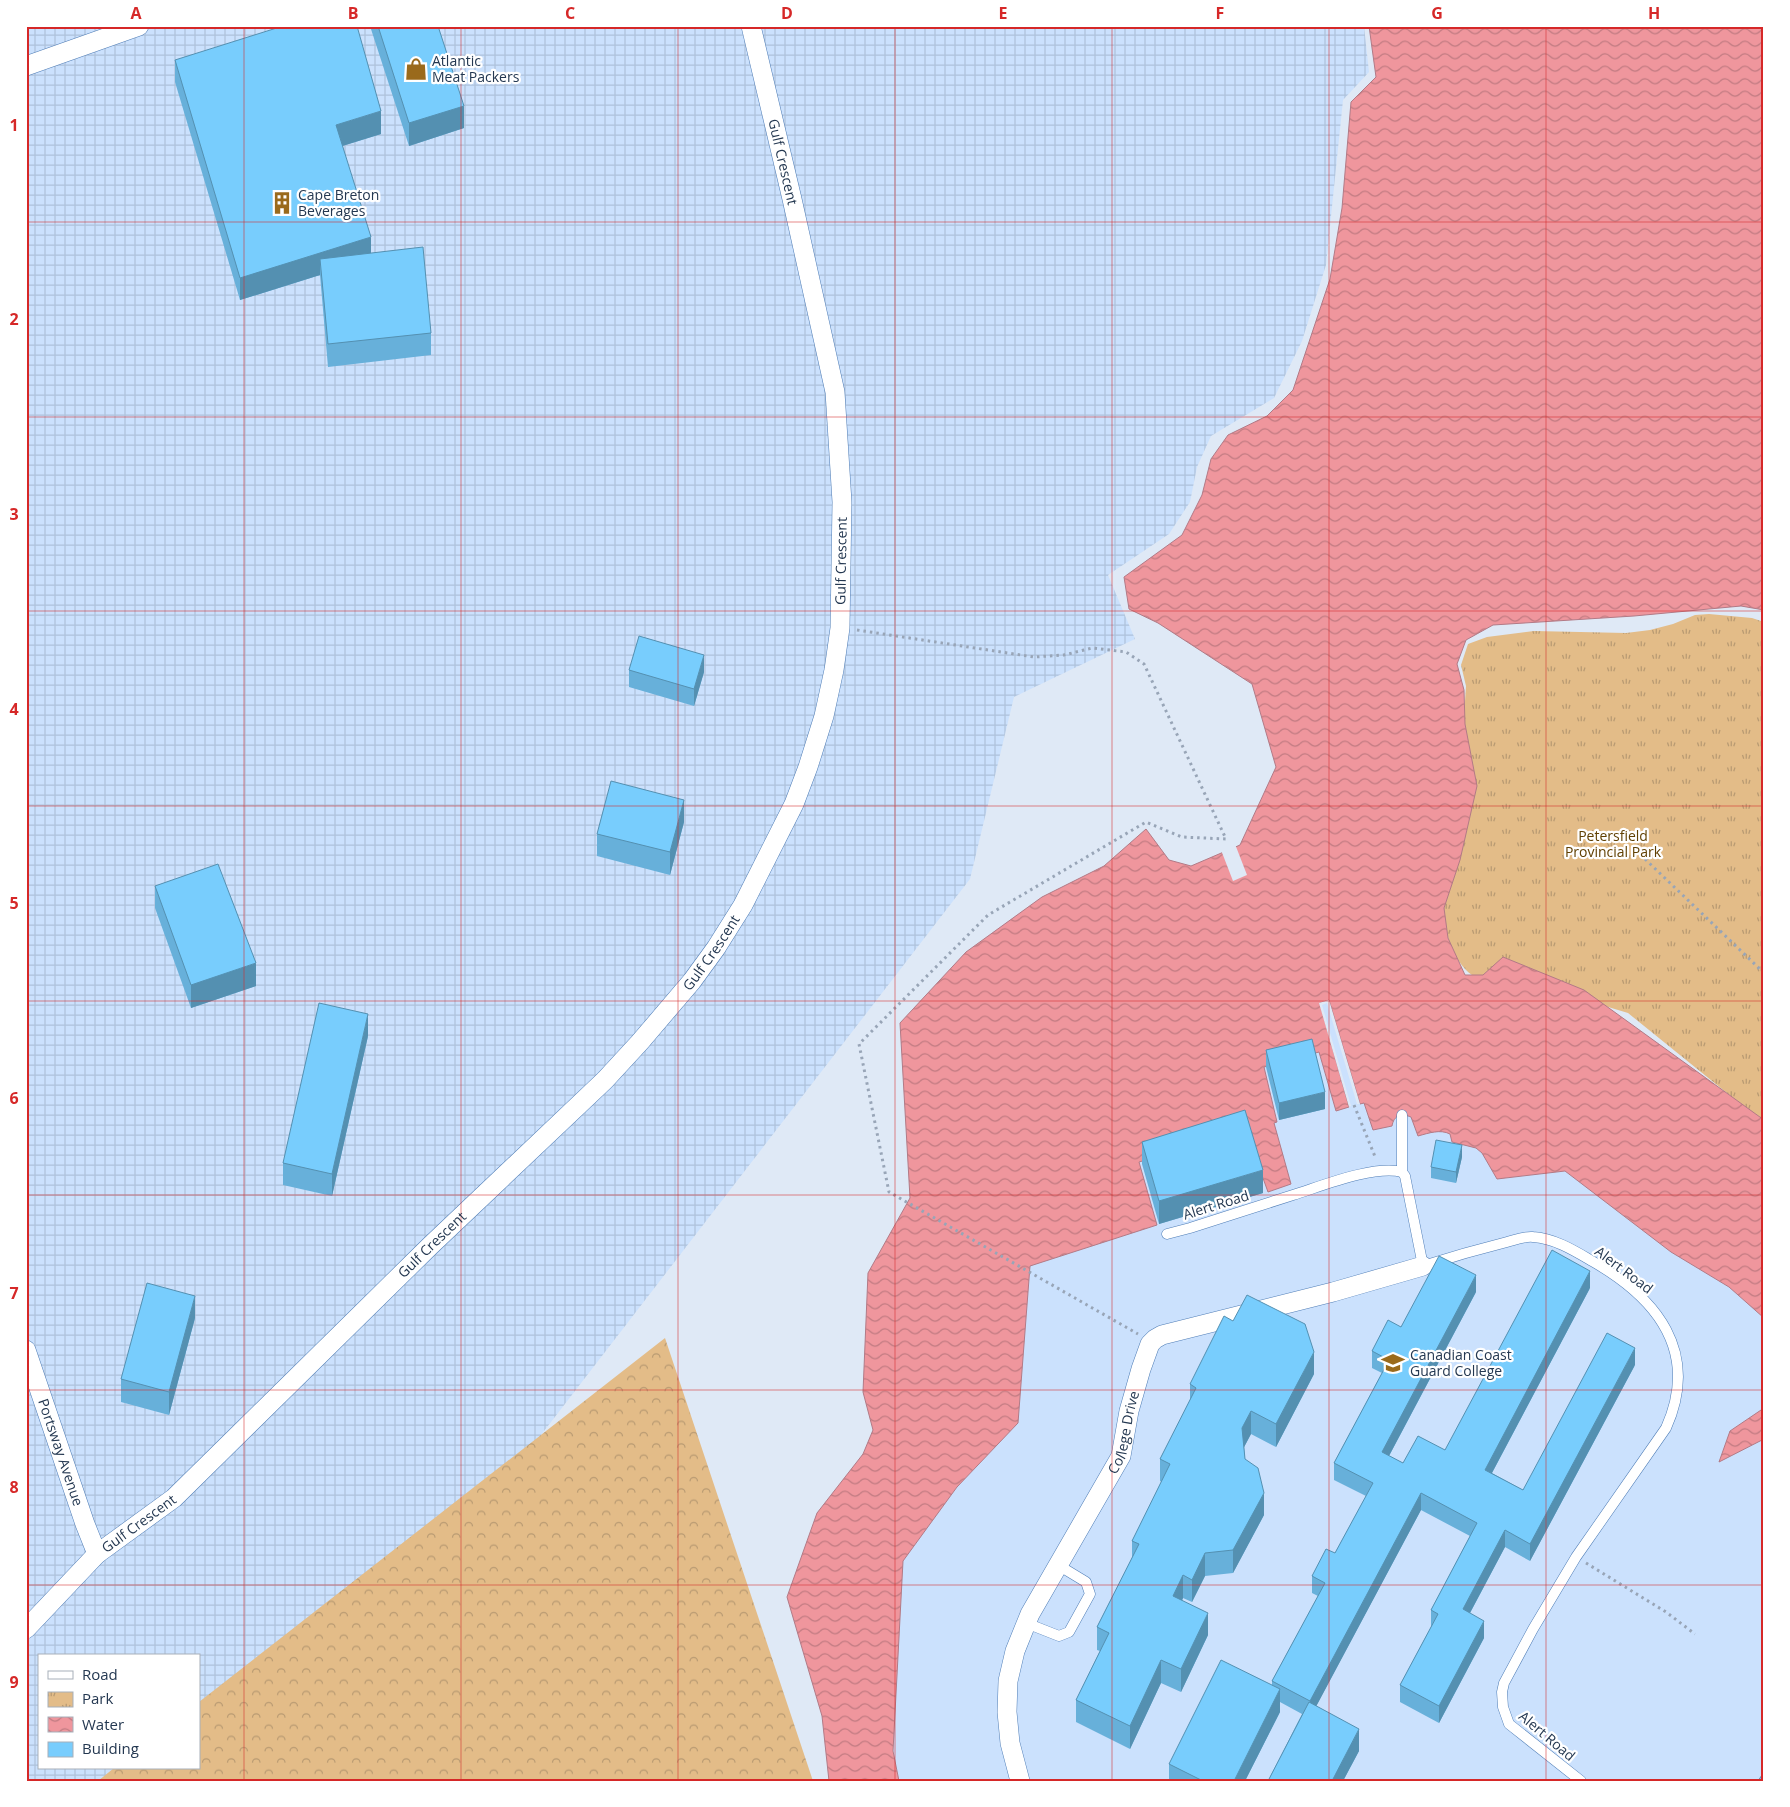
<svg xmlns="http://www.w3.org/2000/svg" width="1790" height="1807" font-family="'Open Sans',sans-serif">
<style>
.built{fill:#cbe1fd}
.industrial{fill:url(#industrial-grid);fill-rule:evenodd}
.forest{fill:url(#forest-crowns)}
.park{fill:url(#park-tufts)}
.water{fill:url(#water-waves);stroke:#b27a86}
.pier{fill:#dfe9f6}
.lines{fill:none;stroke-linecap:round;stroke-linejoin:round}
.lane-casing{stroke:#4f7db6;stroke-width:11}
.street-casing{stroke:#4f7db6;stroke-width:20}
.path{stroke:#98a5b7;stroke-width:3;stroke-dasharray:2.5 4;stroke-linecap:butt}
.lane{stroke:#fff;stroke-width:10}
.street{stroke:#fff;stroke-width:19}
.wall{fill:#67b0da}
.shaded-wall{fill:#5490b1}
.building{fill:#78cdfd;stroke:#5490b1}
.grid{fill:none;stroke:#d62828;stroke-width:1;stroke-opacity:0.55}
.labels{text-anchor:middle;stroke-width:4.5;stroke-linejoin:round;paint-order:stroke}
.poi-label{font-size:14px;fill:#243851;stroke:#fff;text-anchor:start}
.street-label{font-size:14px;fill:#243851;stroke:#fff}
.park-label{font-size:14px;fill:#614003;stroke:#fff}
.neatline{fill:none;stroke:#d62828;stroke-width:2}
.grid-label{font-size:16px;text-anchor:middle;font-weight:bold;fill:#d62828}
</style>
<defs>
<pattern id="industrial-grid" width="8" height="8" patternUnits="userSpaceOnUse" patternTransform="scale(1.25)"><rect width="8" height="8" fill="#cbe1fd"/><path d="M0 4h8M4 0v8" fill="none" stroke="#aec2db"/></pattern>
<pattern id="forest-crowns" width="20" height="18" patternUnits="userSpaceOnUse" patternTransform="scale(1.25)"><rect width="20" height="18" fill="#e3bc88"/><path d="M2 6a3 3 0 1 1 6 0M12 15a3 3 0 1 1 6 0" fill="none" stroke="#b89a72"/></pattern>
<pattern id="park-tufts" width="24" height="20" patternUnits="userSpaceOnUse" patternTransform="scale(1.25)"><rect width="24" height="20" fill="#e3bc88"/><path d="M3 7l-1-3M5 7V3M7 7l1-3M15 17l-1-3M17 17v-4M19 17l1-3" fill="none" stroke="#b89a72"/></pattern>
<pattern id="water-waves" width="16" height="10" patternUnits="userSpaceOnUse" patternTransform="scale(1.25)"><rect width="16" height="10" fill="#ef969d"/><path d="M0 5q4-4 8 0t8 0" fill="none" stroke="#c17b82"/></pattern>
</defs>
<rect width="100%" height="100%" fill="#dfe9f6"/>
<path class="built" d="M1329,1000l31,103h3l30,16 9,-4 9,1 7,20 16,-4h12l4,2 2,8 24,6 6,5 15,25 68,-7 106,81 58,35 35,31v90l-34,23 -11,30 45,-22v342h-865l-6,-30 10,-190 54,-74 61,-64 12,-157 126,-41 -17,-63 138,-41 -13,-54 55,-15 17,58 13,-4 -30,-103z"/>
<path class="industrial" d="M26,26h1338l5,46 -26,28 -17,165 -24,76 -28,57 -63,38 -14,31 -7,35 -21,32 -61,41 27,64 -121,58 -44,182 -696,902h-248zM39,1656h160v112h-160z"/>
<path class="forest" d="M665,1338l148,443h-715l16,-13h85v-66z"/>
<path class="park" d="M1709,614l43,4 12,4v501l-136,-110 -53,-16 -73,-37 -19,15h-11c-20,-14 -26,-44 -32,-67l25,-207 1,-15 -5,-21 7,-21 19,-7 47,-6 92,2 24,-3 23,-6 22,-9z"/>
<path class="water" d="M1369,26h395v584l-23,-4 -107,10 -141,9 -27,15 -9,24 7,26 1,34 12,62 -17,74 -16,48 4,30 17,37h18l20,-18 81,33 180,130v198l-35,-31 -58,-35 -106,-81 -68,8 -15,-26 -6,-5 -24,-6 -2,-8c-10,-5 -21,-1 -32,2l-7,-19c-10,-4 -17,-2 -19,9l-19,4 -9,-27 -4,1 -31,-104 -9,3 29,104 -13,4 -17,-59 -55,15 13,55 -3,1 17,61 -23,8 -22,-61 -107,31 18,63 -127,41 -12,157 -61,64 -54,74 -10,190 6,30h-70l-7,-65 -35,-119 30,-84 46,-59 10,-24 -10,-38 5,-119 42,-75 -10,-175 66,-71 76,-55 62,-31 42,-37 23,31 22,6 49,-21 36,-78 -24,-83 -94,-61 -29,-14 -5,-32 58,-42 20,-40 9,-36 17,-24 39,-19 26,-26 37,-111 12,-71 9,-106 25,-25z
M1764,1408v31l-45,23 11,-31z"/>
<path class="pier" d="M1235,844l12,31 -14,6 -12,-31z
M1329,1000l31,104h-3l-30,-101 -5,2 29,101 -2,1 -30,-104z"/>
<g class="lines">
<defs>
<path id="lane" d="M1402,1172v-57
M1167,1234l23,-6c34,-11 69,-22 103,-33 29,-9 80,-30 109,-23l3,4 18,90c28,-9 56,-17 84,-24 8,-2 18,-6 26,-5 21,1 42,14 59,24 65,37 108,91 74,167l-90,129 -43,72 -29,54 -2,9 1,15 6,17 72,57
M1026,1623l33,13 10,-4 21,-38 -4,-12 -28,-17"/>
<g id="street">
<path d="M26,66l113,-40"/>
<path id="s1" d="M26,1350l59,174 12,30"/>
<path id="s2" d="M26,1629l71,-75 77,-56 256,-252 175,-166 35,-38 52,-61 24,-33 27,-43 51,-101 14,-37 16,-51 10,-46 6,-42 2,-126 -7,-110 -43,-193 -41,-173"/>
<path id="s3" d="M1020,1781l-10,-38 -3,-31 1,-31 7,-30 15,-37 91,-158 8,-45 12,-42 9,-25 5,-5 7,-4 171,-43 90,-26"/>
</g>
</defs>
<use href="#lane" class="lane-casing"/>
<use href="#street" class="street-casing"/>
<path class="path" d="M857,630l177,27 30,-2 28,-7 34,4 18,12 82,175 -44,-2 -36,-15 -158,93 -129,129 30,148 249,142
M1645,859l119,114
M1354,1105l22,54
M1586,1563l80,49 29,22"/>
<use href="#lane" class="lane"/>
<use href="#street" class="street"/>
</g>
<path class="wall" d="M370,26h68l26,102 -55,18z
M175,60l206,74 -39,12 29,107 60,80v22l-103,12 -8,-92 -80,25 -65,-218z
M629,670l75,2 -10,34 -65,-19z
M684,822l-14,53 -73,-19v-22z
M155,886l101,100 -65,22 -36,-100z
M368,1036l-36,160 -49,-11v-22z
M1266,1050l59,59 -46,11 -13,-53z
M1142,1142l121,51 -104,31 -17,-60z
M1462,1157l-6,26 -25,-5v-11z
M1590,1288l-98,185 31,17 112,-125 -105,196 -25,-14 -35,66 14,25 -45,85 -39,-21v-17l31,-58v-17l39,-74 -49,-26 -105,196 43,45 -16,30h-75l34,-67 -22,-12v10l-35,69h-76v-17l103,-78v-5l46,-85 -6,-3v-17l23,-23 31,-57 -32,-16v-17l48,-90 -10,-5v-17l29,-24 75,-35 -87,164 14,7 42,-13z
M195,1318l-26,97 -48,-13v-23z
M1314,1374l-38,73 -25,-13 -7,13 1,12 19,56 -31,58 -28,3 -13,26 -9,-4 -1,3 26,34 -27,57 -20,-9 -31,66 -54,-27v-22l24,-49 -3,-1v-23l35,-69v-17l30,-59 -2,-1v-22l30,-58v-17z"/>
<path class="shaded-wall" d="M464,106v22l-55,18v-23z
M381,111v23l-45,14v-23z
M371,237v22h-51v16l-80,25v-22z
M704,655v17l-10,34v-17z
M684,800v22l-14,53v-23z
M256,963v23l-65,22v-23z
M368,1014v22l-36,160v-22z
M1325,1092v17l-46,11v-17z
M1462,1145v12l-6,26v-11z
M1263,1170v23l-104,31v-23z
M1590,1271v17l-105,198v-16z
M1476,1275v17l-94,177v-17z
M195,1296v22l-26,97v-23z
M1635,1348v17l-105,196v-17z
M1314,1352v22l-38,73v-23z
M1251,1411v23l-9,17v-23z
M1264,1493v22l-31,58v-23z
M1421,1493v17l-111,208v-17z
M1505,1530v17l-42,79v-17z
M1205,1553v23l-13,26v-22z
M1183,1575v23l-10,21v-23z
M1208,1613v22l-27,57v-23z
M1484,1621v17l-45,85v-17z
M1161,1660v23l-31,66v-23z
M1280,1689v23l-35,69h-11z
M1359,1729v22l-16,30h-11z"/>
<path class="building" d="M283,26h74l24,85 -45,14 35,112 -131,41 -65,-218z
M378,26h60l26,80 -55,17z
M423,247l8,86 -103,11 -8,-85z
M639,636l65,19 -10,34 -65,-19z
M611,781l73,19 -14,52 -73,-18z
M218,864l38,99 -65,22 -36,-99z
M319,1003l49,11 -36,160 -49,-11z
M1312,1039l13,53 -46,11 -13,-53z
M1245,1110l18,60 -104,31 -17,-59z
M1436,1140l26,5 -6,27 -25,-5z
M1552,1250l38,21 -105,199 38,20 84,-157 28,15 -105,196 -25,-14 -42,79 21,12 -45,85 -39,-21 38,-71 -7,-4 46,-87 -56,-30 -111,208 -38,-20 53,-98 -13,-7 14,-27 9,4 38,-70 -39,-20 55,-103 -17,-9 16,-31 13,7 38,-71 37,19 -94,177 21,11 15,-27 27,14z
M147,1283l48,13 -26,96 -48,-13z
M1247,1295l58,29 9,28 -38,72 -25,-13 -9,17 3,31 13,9 6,25 -31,57 -28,3 -13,27 -9,-5 -10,21 35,17 -27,56 -20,-9 -31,66 -54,-26 33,-67 -12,-6 42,-83 -7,-3 38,-77 -10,-5 36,-71 -6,-4 34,-68 9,5z
M1221,1660l59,29 -46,92h-31l-34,-17z
M1309,1702l50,27 -27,52h-64z
M1764,1772v9h-6z"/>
<path class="grid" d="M244,26v1755M461,26v1755M678,26v1755M895,26v1755M1112,26v1755M1329,26v1755M1546,26v1755M26,222h1738M26,417h1738M26,611h1738M26,806h1738M26,1001h1738M26,1195h1738M26,1390h1738M26,1585h1738"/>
<defs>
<symbol id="shop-bare" viewBox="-9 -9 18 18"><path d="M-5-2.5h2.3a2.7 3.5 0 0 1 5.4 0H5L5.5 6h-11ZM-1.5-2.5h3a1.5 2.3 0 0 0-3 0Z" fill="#9a6a1c" stroke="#fff" stroke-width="2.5" paint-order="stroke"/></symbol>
<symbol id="building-bare" viewBox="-9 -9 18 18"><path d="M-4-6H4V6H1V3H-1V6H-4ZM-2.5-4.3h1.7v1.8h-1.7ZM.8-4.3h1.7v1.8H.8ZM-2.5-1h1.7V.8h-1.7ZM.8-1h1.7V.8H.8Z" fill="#9a6a1c" stroke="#fff" stroke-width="2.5" paint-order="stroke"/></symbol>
<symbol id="university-bare" viewBox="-9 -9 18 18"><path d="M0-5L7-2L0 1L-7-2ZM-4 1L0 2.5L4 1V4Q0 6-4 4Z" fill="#9a6a1c" stroke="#fff" stroke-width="2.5" paint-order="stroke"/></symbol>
</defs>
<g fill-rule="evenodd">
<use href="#shop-bare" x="400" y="53" width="32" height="32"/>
<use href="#building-bare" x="266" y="187" width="32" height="32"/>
<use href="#university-bare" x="1377" y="1347" width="32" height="32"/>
</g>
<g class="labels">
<g class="poi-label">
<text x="432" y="66">Atlantic<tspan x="432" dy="16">Meat Packers</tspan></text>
<text x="298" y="200">Cape Breton<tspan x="298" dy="16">Beverages</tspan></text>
<text x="1410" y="1360">Canadian Coast<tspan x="1410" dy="16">Guard College</tspan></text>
</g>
<g class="street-label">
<text transform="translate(783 162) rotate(77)" y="5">Gulf Crescent</text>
<text dy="5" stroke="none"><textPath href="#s2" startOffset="1385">Gulf Crescent</textPath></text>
<text dy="5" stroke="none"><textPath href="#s2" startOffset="965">Gulf Crescent</textPath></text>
<text transform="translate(1216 1205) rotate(-17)" y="5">Alert Road</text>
<text dy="5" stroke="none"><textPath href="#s2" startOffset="560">Gulf Crescent</textPath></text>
<text transform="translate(1624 1270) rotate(37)" y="5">Alert Road</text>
<text dy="5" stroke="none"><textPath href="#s3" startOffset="378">College Drive</textPath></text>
<text dy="5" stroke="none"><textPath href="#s1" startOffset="108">Portsway Avenue</textPath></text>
<text dy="5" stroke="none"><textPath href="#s2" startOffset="155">Gulf Crescent</textPath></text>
<text transform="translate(1547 1736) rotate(40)" y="5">Alert Road</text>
</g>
<g class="park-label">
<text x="1613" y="841">Petersfield<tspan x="1613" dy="16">Provincial Park</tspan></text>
</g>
</g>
<rect width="1790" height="1807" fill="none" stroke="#ffffff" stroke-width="55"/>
<rect x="38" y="1654" width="162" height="115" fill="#ffffff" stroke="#a7afb9"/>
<rect x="48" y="1671" width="25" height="8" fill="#ffffff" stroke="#a7afb9"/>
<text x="82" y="1680" font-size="15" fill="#243851">Road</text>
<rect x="48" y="1692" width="25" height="15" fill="url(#park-tufts)" stroke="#a7afb9"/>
<text x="82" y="1704" font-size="15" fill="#243851">Park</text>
<rect x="48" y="1717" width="25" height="15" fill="url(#water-waves)" stroke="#a7afb9"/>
<text x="82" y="1730" font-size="15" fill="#243851">Water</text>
<rect x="48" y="1742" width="25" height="15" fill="#78cdfd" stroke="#a7afb9"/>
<text x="82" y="1754" font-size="15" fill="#243851">Building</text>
<rect x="28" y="28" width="1734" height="1752" class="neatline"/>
<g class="grid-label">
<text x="136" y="19">A</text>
<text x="353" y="19">B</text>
<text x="570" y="19">C</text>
<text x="787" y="19">D</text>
<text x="1003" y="19">E</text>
<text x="1220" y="19">F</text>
<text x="1437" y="19">G</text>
<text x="1654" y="19">H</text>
<text x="14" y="131">1</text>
<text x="14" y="325">2</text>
<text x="14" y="520">3</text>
<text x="14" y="715">4</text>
<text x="14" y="909">5</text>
<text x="14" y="1104">6</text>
<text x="14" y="1299">7</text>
<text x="14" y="1493">8</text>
<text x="14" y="1688">9</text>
</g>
</svg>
